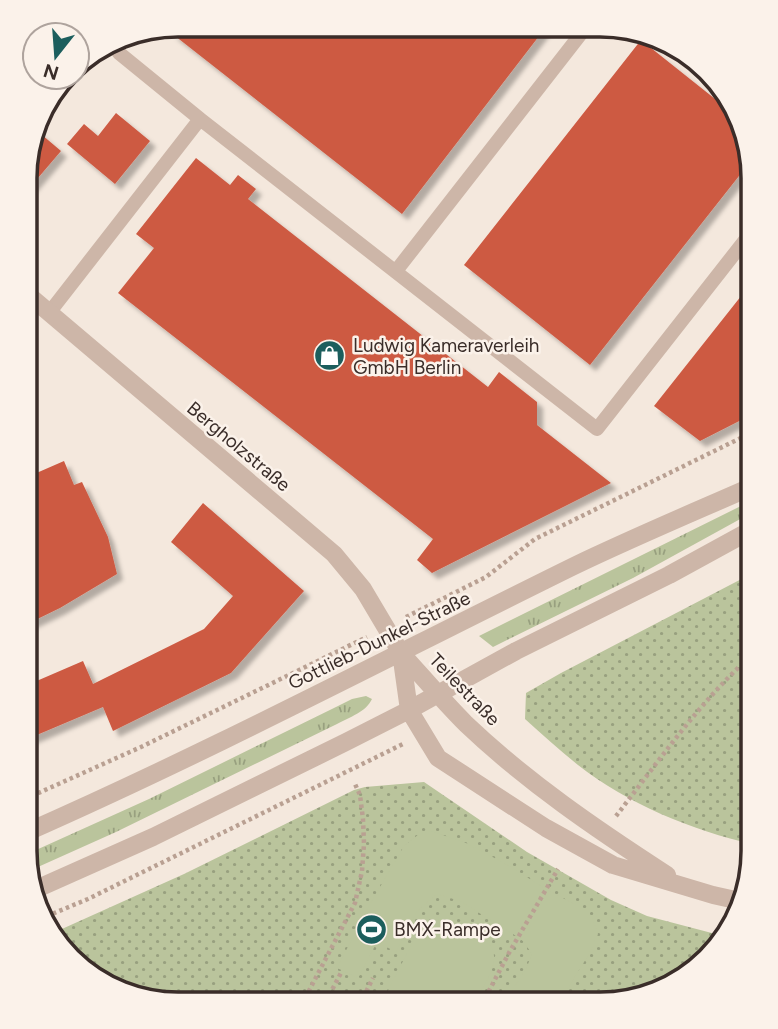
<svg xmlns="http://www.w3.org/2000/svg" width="778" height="1029" font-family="Figtree,sans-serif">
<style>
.grass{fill:url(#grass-tufts)}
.park{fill:url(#park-dots)}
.pitch{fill:#bac49c}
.building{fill:#cd5a43;filter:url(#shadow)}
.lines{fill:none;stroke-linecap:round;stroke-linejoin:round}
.path{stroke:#b9a092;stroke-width:4.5;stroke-dasharray:3.5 3.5;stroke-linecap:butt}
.service{stroke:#cdb6a8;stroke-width:14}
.minor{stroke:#cdb6a8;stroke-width:18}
.tertiary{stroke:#cdb6a8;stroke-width:18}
.labels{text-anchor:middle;stroke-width:5;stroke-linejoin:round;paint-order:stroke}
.poi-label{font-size:19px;fill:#3a2d29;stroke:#fbf2ea;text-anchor:start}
.street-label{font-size:19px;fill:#3a2d29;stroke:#fbf2ea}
.rim{fill:none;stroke:#3a2d29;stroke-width:3.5}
</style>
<defs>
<pattern id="grass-tufts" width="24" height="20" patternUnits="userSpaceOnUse" patternTransform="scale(1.75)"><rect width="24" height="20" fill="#bac49c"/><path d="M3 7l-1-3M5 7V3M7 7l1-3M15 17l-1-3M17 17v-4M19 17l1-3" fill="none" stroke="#98a07f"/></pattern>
<pattern id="park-dots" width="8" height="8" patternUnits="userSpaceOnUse" patternTransform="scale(1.75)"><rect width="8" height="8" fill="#bac49c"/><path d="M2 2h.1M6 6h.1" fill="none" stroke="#98a07f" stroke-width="1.8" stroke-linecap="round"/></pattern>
<filter id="shadow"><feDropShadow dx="6" dy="6" stdDeviation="2" flood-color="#0004"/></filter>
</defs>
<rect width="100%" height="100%" fill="#f4e8dd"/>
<path class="grass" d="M753,500v12l-120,66 -140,69 -14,-11z
M366,696l6,3c-6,13 -22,18 -35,25l-221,108 -87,39 -4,-16 124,-56 187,-92 16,-8z"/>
<path class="park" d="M753,573v271c-60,-13 -127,-41 -175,-79 -19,-15 -36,-31 -53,-46l1,-26 35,-20z
M424,782l103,70 84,48 36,16 80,21 -59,52 -67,15 -443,-1 -66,-25 -39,-45 131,-59 170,-84 11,-3z"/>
<path class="pitch" d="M431,831l35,12 38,20 42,26 30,16 16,12 6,17 -9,20 -31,50h-55l23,-35 6,-15 -9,-13 -10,-7 -53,-33 -23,-7 -20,17 -21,41 -19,-10 -19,36 -21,-10 33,-64 34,-58 15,-12z
M434,919l9,2 46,23c15,16 -7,44 -16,60h-92l40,-78 6,-4z"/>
<path class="building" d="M546,27l-144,187 -232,-182 128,-2z
M641,40l98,78 11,44 -160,203 -126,-100z
M116,113l34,28 -35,43 -48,-40 17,-20 14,12z
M35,129l26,22 -35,41v-35z
M196,158l34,27 8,-10 18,14 -8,10 240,188 11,-15 38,30v23l74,58 -179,90 -15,-13 16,-21 -315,-246 36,-45 -18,-14z
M753,281v133l-53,27 -46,-35z
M64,461l10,24 8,-3 26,55 9,37 -57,34 -35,17v-147z
M203,503l101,88 -73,82 -118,58 -10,-24 -78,33v-54l58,-25 10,23 111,-55 29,-33 -62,-54z"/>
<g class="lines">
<path class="path" d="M406,617l80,-40 49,-38 218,-107
M25,799l116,-52 226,-110
M616,816c43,-55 84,-115 137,-162
M40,919l48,-20 317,-156
M308,994l17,9 17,-32
M302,1004l53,-101 7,-32 2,-27 -1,-25 -3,-24 -5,-11
M360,1004l13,-26
M482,1004l28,-53 48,-82"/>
<path class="service" d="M111,42l8,11 81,66
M692,56l2,1
M396,271l191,-245
M49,313l151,-194 397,310 156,-199"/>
<path class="minor" d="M26,293l308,261 29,35 38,64"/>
<path class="tertiary" d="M401,653l8,57 29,48 108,70 67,37 100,30 27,6
M401,653c21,23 42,48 65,71 61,58 130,105 201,151
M25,833c186,-82 366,-177 549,-267 56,-27 113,-51 170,-76l9,-2
M34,890l119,-53 193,-95 63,-32 107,-59 153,-76 84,-46"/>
</g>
<defs>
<symbol id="shop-disc" viewBox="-11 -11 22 22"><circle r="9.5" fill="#1c5e5d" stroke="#fbf2ea"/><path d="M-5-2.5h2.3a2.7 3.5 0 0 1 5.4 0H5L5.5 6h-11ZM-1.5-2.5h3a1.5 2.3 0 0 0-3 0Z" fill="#fff"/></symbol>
<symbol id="stadium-disc" viewBox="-11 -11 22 22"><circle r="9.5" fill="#1c5e5d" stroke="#fbf2ea"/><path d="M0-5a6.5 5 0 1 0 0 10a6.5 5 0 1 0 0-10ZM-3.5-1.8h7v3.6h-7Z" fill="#fff"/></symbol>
</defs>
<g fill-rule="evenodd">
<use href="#shop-disc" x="312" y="338" width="35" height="35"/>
<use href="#stadium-disc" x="354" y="912" width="35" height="35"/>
</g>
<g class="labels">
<g class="poi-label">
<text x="353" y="352">Ludwig Kameraverleih<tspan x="353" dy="22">GmbH Berlin</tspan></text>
<text x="394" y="936">BMX-Rampe</text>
</g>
<g class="street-label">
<text transform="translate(239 446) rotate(40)" y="7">Bergholzstraße</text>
<text transform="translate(379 640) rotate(-26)" y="7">Gottlieb-Dunkel-Straße</text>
<text transform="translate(465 689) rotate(46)" y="7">Teilestraße</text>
</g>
</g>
<path d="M0 0H778V1029H0ZM178 37H600A141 141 0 0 1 741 178V851A141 141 0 0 1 600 992H178A141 141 0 0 1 37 851V178A141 141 0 0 1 178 37Z" fill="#fbf2ea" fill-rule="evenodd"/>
<path class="rim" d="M178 37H600A141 141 0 0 1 741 178V851A141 141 0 0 1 600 992H178A141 141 0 0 1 37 851V178A141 141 0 0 1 178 37Z"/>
<g transform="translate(56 56) rotate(197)"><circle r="33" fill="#fbf2ea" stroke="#aea39d" stroke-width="2"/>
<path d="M0-5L12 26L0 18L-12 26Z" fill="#1c5e5d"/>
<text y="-10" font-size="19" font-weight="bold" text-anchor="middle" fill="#3a2d29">N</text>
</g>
</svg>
